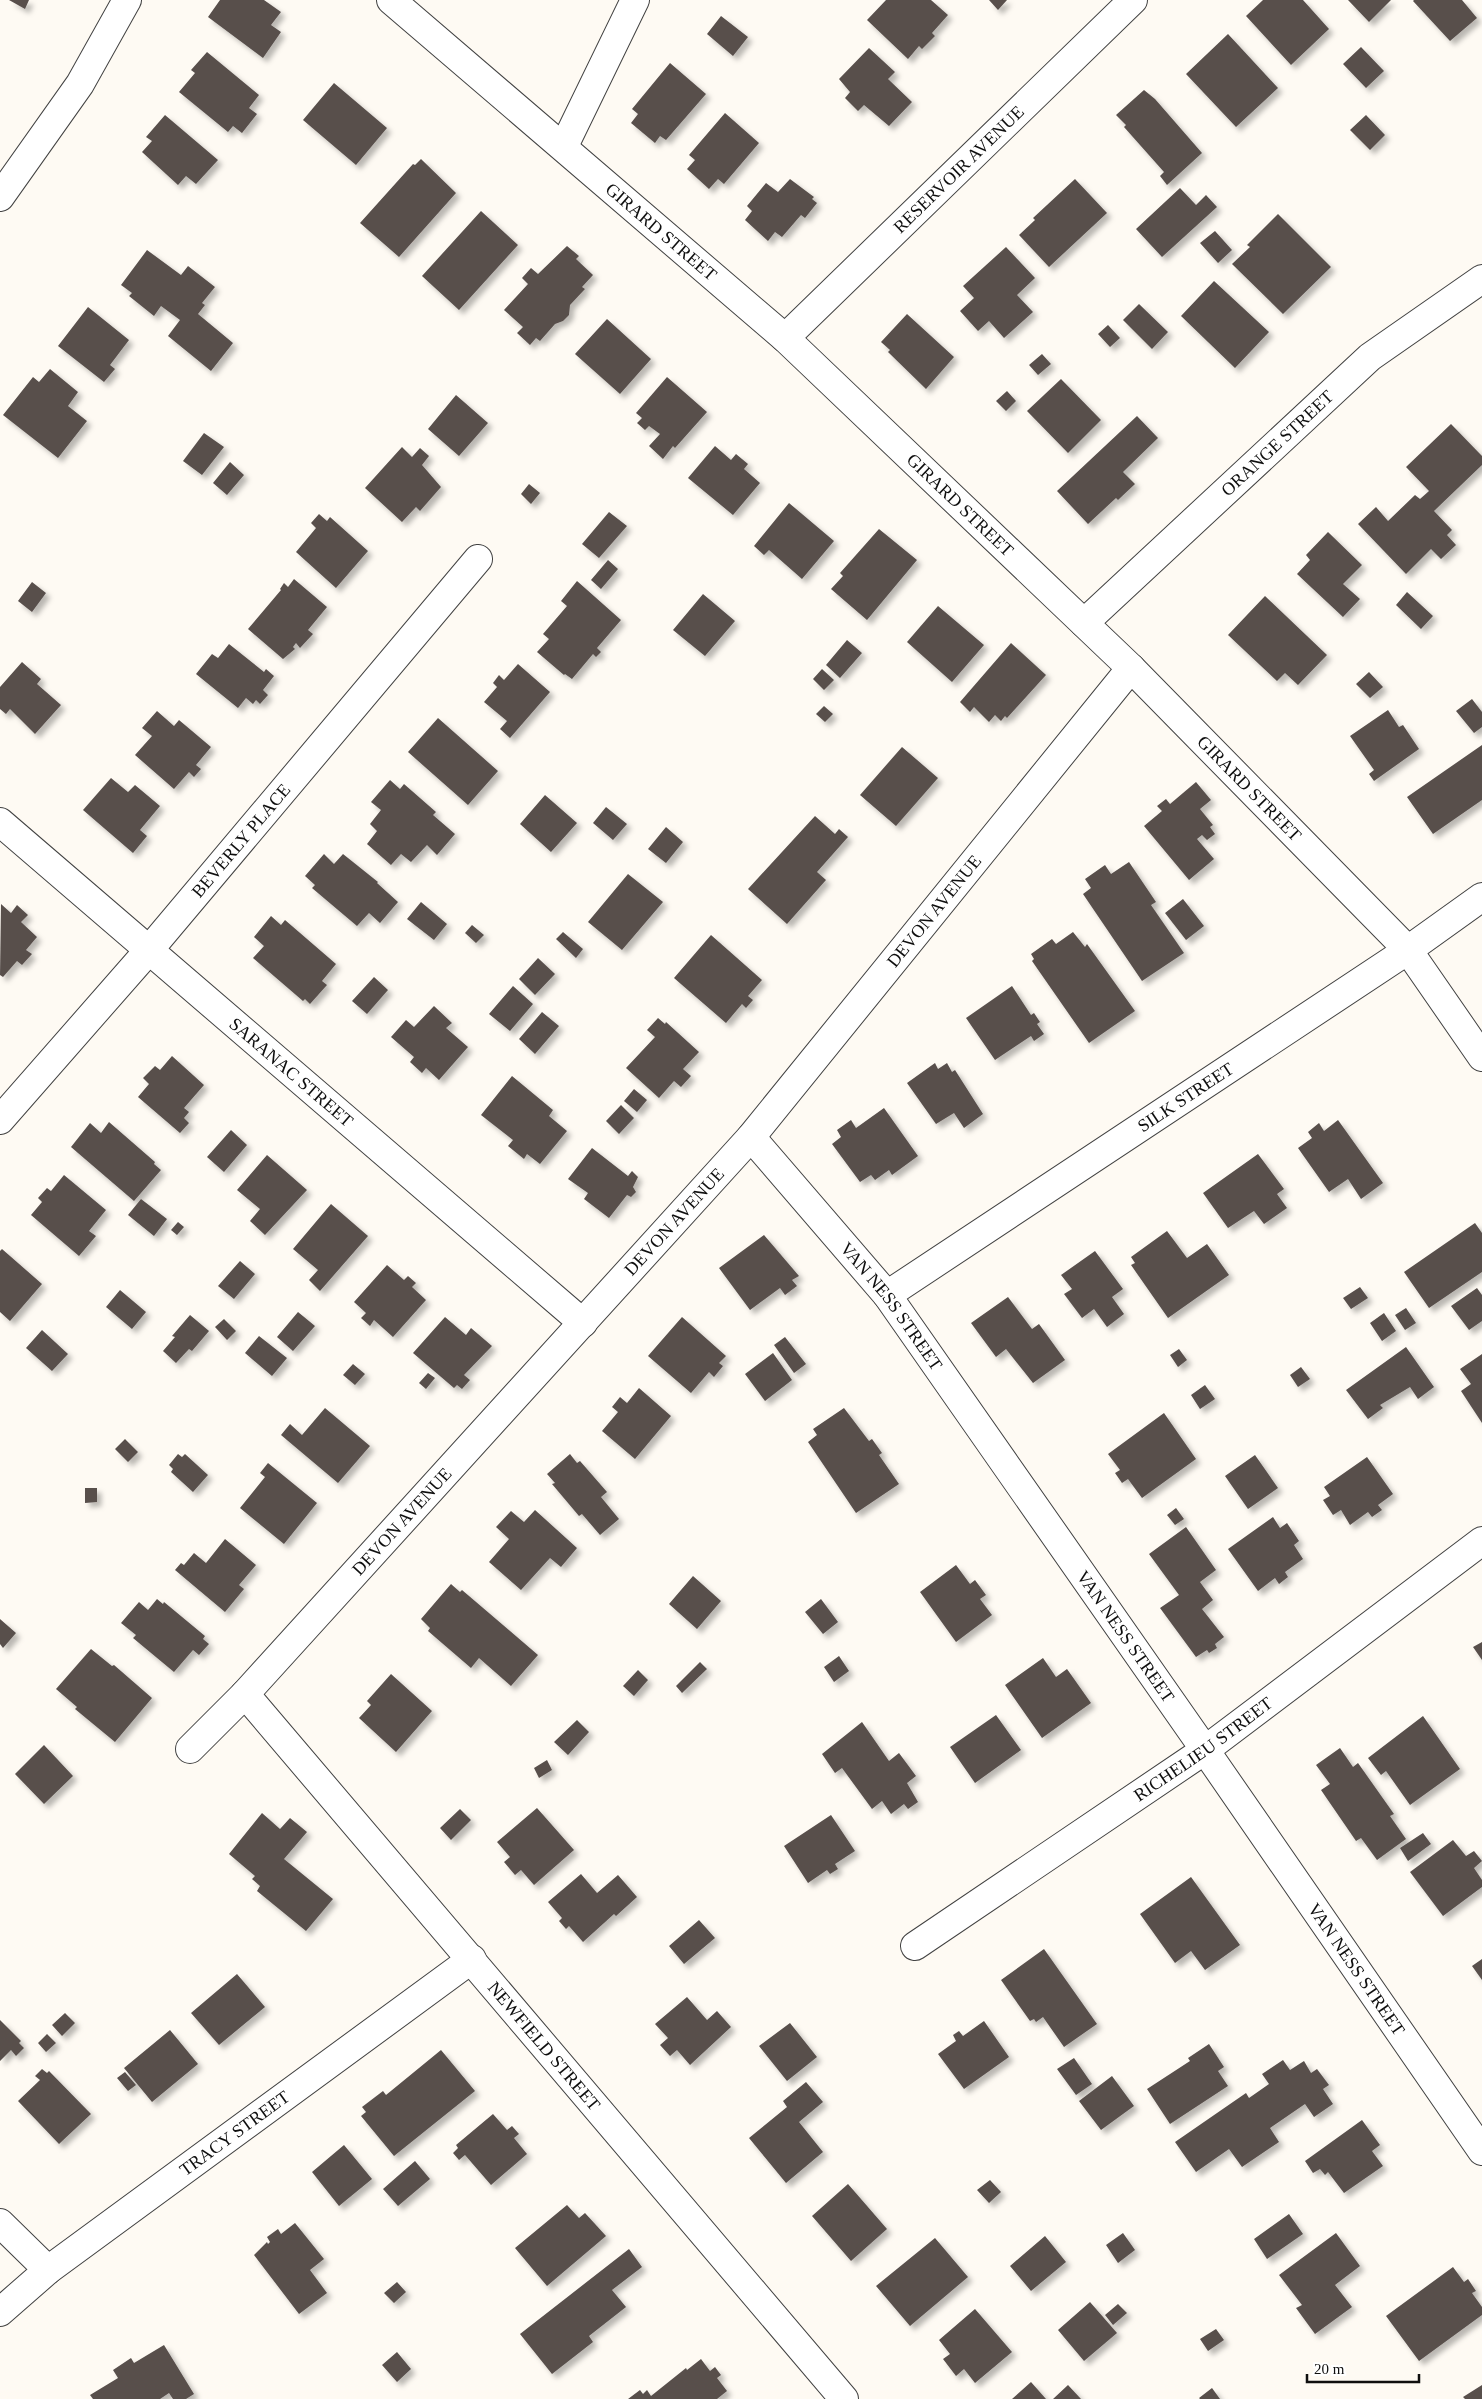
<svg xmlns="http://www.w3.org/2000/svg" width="1482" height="2399" font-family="'Times New Roman',serif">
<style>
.building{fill:#584f4c;filter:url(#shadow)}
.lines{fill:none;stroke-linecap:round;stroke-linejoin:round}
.minor-casing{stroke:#424242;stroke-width:30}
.minor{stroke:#fff;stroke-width:28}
.labels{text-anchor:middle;stroke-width:5;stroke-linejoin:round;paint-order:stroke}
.street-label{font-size:18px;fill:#0f0f0f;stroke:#fff}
</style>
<defs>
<filter id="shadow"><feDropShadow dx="4.5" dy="4.5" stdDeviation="2.5" flood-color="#0004"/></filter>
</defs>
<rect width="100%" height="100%" fill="#fefaf3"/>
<path class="building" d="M9,0h20l-4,9z
M220,0h44l17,12 -10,13 10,7 -18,26 -55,-41z
M886,0h45l17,15 -16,18 3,3 -13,13 -3,-3 -11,13 -41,-39z
M989,0h18l-9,10z
M1263,0h40l26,29 -38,36 -45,-49z
M1348,0h43l-22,22z
M1414,0h48l15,18 -27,23 -37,-40z
M721,16l27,21 -15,19 -26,-22z
M1228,34l50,54 -42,39 -50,-53z
M1361,47l23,24 -18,17 -23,-24z
M869,48l26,24 -7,7 24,23 -23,24 -25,-21 -6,6 -13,-13 5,-6 -11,-13z
M207,52l52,43 -10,13 8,6 -15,19 -9,-7 -5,6 -49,-40 16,-19 -4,-3z
M670,63l36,31 -40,46 -6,-4 -5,7 -24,-20 7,-9 -6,-5z
M334,83l53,45 -31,37 -53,-45z
M1144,90l11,9 47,54 -35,32 -7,-9 4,-4 -40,-45 2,-2 -10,-10z
M725,113l34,30 -35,41 -6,-5 -9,10 -22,-20 8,-9 -6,-5z
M165,115l53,45 -22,24 -10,-8 -8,9 -36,-33 10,-11 -6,-4z
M1366,115l19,20 -15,15 -20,-20z
M421,159l35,34 -57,64 -39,-34 53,-59 2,1z
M790,179l24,18 -2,2 5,4 -12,15 -4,-3 -19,22 -7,-5 -7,9 -23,-21 7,-9 -5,-5 19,-23 12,9z
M1075,179l32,34 -58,54 -30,-32 16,-15 -2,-2z
M1180,188l16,17 10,-10 11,12 -55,50 -26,-28z
M481,211l37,34 -59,65 -37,-34z
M1278,214l53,53 -48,47 -51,-50 18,-17 -3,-2z
M1215,231l17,19 -14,13 -18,-20z
M567,246l12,10 -3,3 17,16 -11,12 3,2 -15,16 -1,10 -6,6 -8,3 -15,17 -4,-3 -6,7 -13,-12 6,-6 -19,-17 24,-26 -6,-6 9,-10 7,6z
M1006,247l29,31 -18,17 16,17 -29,26 -15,-17 -11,10 -18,-20 14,-13 -11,-12z
M147,250l34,25 7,-9 27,21 -13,16 3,2 -7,9 35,29 -22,28 -43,-35 12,-16 -19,-14 -7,10 -25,-20 3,-3 -11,-8z
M1214,281l55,51 -34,36 -54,-52z
M1139,304l29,28 -16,17 -29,-29z
M88,307l41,33 -19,25 5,4 -11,13 -46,-36z
M907,314l47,43 -28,32 -38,-37 2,-2 -9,-8z
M607,319l44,40 -31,35 -45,-40z
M1108,325l12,13 -10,9 -12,-13z
M1042,354l9,10 -13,11 -9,-10z
M50,369l28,23 -10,14 19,15 -29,37 -55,-43 30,-38 6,5z
M667,377l40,35 -32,36 -2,-2 -10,13 -14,-13 11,-12 -11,-8 -4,4 -8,-7 5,-5 -6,-5z
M1061,379l40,41 -33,33 -41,-42z
M1007,391l9,10 -10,10 -10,-10z
M456,395l32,28 -29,33 -31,-27z
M1137,416l21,22 -35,34 12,12 -17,16 -2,-2 -28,26 -31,-33z
M1451,424l31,32v9l-48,46 18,19 -5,5 9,10 -15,14 -10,-10 -25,25 -48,-50 18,-17 12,14 27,-26 5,4 9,-8 -23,-24z
M204,433l20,14 -22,28 -19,-14z
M715,446l16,14 5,-6 12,10 -4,5 16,14 -27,32 -45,-37z
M402,447l10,10 8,-9 9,8 -7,9 19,22 -21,24 -4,-4 -14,15 -37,-34z
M230,462l14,13 -17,20 -14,-12z
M529,484l11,9 -9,11 -10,-10z
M789,503l45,38 -32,38 -33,-29 -5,5 -10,-9z
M609,512l18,14 -28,32 -17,-14z
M319,514l8,7 3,-4 38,34 -32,37 -40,-36 20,-24 -5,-5z
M879,529l38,31 -50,60 -36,-31 12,-13 -3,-3z
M1328,532l34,33 -19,19 17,15 -17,18 -46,-43 13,-14 -4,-5z
M608,560l10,9 -17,20 -10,-9z
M294,579l33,28 -19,23 5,4 -13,14 -4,-5 -3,4 2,2 -12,10 -35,-30 33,-39 -1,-1 4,-6 4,4z
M577,581l44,39 -24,28 4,4 -5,5 -3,-3 -21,25 -7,-5 -1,1 -27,-23 12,-13 -6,-5 24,-28 -6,-5z
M32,582l14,11 -14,19 -14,-11z
M1407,592l26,24 -12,13 -25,-24z
M703,594l32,27 -30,35 -32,-26z
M1265,596l62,59 -29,30 -13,-12 -8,8 -49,-46z
M938,606l46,39 -32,37 -45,-40z
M847,640l15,13 -22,25 -14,-13z
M1011,643l35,32 -39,43 -2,-2 -4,5 -6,-6 -6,7 -15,-15 -4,5 -10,-10z
M229,644l35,28 2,-3 8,7 -11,14 5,5 -8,9 -4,-4 -3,4 -7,-6 -8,10 -42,-34 16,-20 6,4z
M22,662l19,17 -4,5 24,21 -26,29 -25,-25 -4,5 -6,-5v-22z
M518,664l32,28 -40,46 -10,-9 7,-8 -23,-19 13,-15 -4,-4 6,-8 5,5z
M822,669l12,11 -10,10 -11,-11z
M1369,672l14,15 -13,11 -14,-14z
M1472,699l10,13v15l-8,6 -18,-22z
M824,706l9,8 -8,8 -9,-8z
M1388,710l11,17 4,-2 16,24 -45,32 -5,-7 5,-4 -24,-34z
M157,711l17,15 5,-6 32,27 -15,18 5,4 -7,8 -5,-5 -15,17 -39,-34 17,-19 -10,-8z
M438,718l60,53 -30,34 -60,-53z
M1482,745v55l-49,34 -26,-37z
M902,747l36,31 -42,48 -36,-31z
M111,778l17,14 7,-7 25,21 -20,24 7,6 -14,17 -50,-43z
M390,780l10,9 4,-5 32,28 -3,3 22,19 -18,21 -10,-10 -16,17 -10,-8 -10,11 -24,-21 10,-13 -7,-7 11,-14 -10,-8z
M1196,782l15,18 -11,9 13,16 -3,2 5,7 -8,6 -5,-5 -5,4 17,20 -25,21 -45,-54 18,-15 -5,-5 9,-7 4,5z
M545,795l32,28 -26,29 -31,-28z
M606,807l21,17 -14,16 -20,-17z
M815,816l20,18 4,-5 9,8 -31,35 9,8 -39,44 -39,-35z
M666,827l17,15 -17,21 -18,-14z
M324,854l10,10 9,-10 35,28 -1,1 21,19 -18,21 -11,-10 -12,13 -45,-38 3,-3 -10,-9z
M1129,862l27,40 -5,3 33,48 -42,28 -59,-87 8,-6 -6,-9 20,-14 6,9z
M628,874l35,28 -41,48 -34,-28z
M1183,899l21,27 -18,14 -21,-27z
M421,902l26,22 -13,16 -27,-21z
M1,904l10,9 6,-8 11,10 -7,7 16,15 -11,13 6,4 -10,11 -5,-4 -14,16 -3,-2z
M271,916l10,9 4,-5 51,44 -14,17 5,4 -17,19 -5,-5 -2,2 -50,-43 11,-12 -10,-9z
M472,925l12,10 -8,8 -11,-10z
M563,932l20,17 -7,9 -20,-19z
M1073,932l12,15 2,-3 48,67 -46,32 -57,-82 2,-2 -3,-5 21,-15 4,5z
M711,935l51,45 -14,16 5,4 -7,8 -4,-4 -16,19 -52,-45z
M538,958l17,16 -20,21 -16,-16z
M374,977l14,13 -21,24 -15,-13z
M513,986l20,18 -23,27 -21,-17z
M1012,986l19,29 3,-2 6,9 -3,2 7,10 -10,7 -3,-5 -36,24 -29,-42z
M434,1006l18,17 -6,5 22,19 -29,33 -13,-12 -4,5 -12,-11 4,-5 -23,-20 15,-17 8,7z
M542,1012l17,14 -24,28 -16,-15z
M658,1018l7,6 1,-2 33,30 -16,17 8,7 -10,11 -7,-6 -15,17 -33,-30 29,-31 -8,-7z
M172,1056l32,29 -20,23 5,4 -5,6 5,5 -9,10 -42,-36 11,-13 -6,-6 12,-12 5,4z
M935,1063l3,6 9,-6 5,9 3,-2 28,44 -19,14 -10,-15 -18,11 -29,-41z
M512,1076l41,34 -4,6 18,15 -27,33 -13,-10 -3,5 -16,-13 5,-6 -32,-25z
M634,1089l13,11 -10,12 -13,-11z
M621,1105l13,13 -15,16 -13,-13z
M884,1108l34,48 -26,19 -3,-5 -14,10 -4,-5 -11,7 -28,-38 9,-7 -4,-7 14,-10 5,8z
M1338,1120l45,63 -22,16 -13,-20 -19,13 -31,-44 14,-10 -4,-6 11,-9 5,8z
M109,1122l46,40 -1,2 7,6 -27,31 -63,-54 19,-24 11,10z
M231,1130l16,15 -23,27 -17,-15z
M592,1148l36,28 4,-5 6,6 -5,10 3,5 -5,5 -4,-2 -18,23 -25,-19 4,-6 -20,-14z
M1258,1154l26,35 -7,5 10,14 -23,16 -10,-13 -26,17 -25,-35z
M267,1155l40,35 -42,45 -15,-14 10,-12 -23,-19z
M64,1175l42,35 -17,21 7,5 -17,20 -48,-41 11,-13 -4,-4 9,-10 4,3z
M141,1199l26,20 -13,17 -26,-21z
M331,1204l37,32 -48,55 -11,-11 9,-10 -25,-21z
M178,1222l6,5 -7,8 -6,-5z
M1475,1223l7,10v39l-53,36 -25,-36z
M1167,1231l20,27 20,-14 22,31 -61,43 -37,-53 4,-2 -4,-6z
M764,1235l35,41 -7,4 5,6 -12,9 -5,-7 -30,22 -31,-42z
M2,1249l40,35 -32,37 -10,-9v-61z
M1095,1251l28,38 -11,8 12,17 -17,13 -13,-18 -12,9 -18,-24 8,-5 -11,-14z
M240,1261l15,13 -21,25 -16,-13z
M387,1265l17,15 4,-4 8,7 -4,4 14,13 -33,37 -19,-17 -4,6 -9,-8 5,-5 -12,-11z
M1360,1287l8,11 -17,11 -8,-11z
M1477,1288l5,7v26l-13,9 -18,-24z
M120,1290l26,22 -14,17 -26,-22z
M1008,1297l24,32 7,-5 26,36 -32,23 -27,-34 -10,8 -25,-34z
M1406,1308l10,15 -11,7 -10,-15z
M298,1312l17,14 -22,25 -16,-14z
M1384,1313l12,18 -14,10 -12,-18z
M190,1315l19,16 -17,20 -3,-2 -13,14 -13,-12 12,-14 -3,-1z
M445,1317l21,18 5,-7 21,18 -28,29 6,5 -8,9 -5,-4 -3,3 -41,-35z
M682,1317l44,39 -7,7 4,3 -9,11 -5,-5 -18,21 -43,-37z
M224,1319l12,12 -9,9 -12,-13z
M42,1330l26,24 -16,17 -26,-23z
M259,1336l28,22 -15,18 -27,-23z
M785,1337l21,27 -12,9 -20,-28z
M1406,1347l28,40 -16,12 -8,-12 -30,18 3,3 -15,11 -22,-29z
M1179,1349l8,11 -9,7 -8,-12z
M773,1353l19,27 -27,21 -20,-27z
M1482,1354v69l-21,-32 10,-7 -11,-15z
M353,1364l12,10 -10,11 -12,-10z
M1301,1367l9,12 -12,8 -8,-12z
M428,1373l7,5 -9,11 -7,-6z
M1205,1385l10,14 -15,10 -9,-14z
M639,1388l32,28 -36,43 -33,-28 16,-19 -6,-5 8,-10 7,6z
M325,1408l45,38 -32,37 -57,-48 9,-11 12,11z
M844,1408l25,33 3,-2 10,14 -3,2 20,29 -43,29 -48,-71 9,-7 -4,-6z
M1164,1413l32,46 -54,39 -14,-19 -6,4 -7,-10 5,-3 -12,-16z
M125,1439l13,13 -10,10 -13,-13z
M178,1454l4,3 3,-3 23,21 -15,17 -22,-20 2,-3 -4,-4z
M570,1454l7,9 3,-2 27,31 -6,5 18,22 -19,16 -18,-21 -3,2 -27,-32 3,-1 -8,-9z
M1255,1455l23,33 -30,21 -23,-33z
M1367,1457l26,37 -15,11 4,5 -10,7 -4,-5 -18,13 -9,-15 -8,5 -10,-15 7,-4 -6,-9z
M268,1463l49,40 -33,41 -44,-36 25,-31 -5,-4z
M85,1488h12v14l-12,1z
M1176,1508l8,11 -9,6 -8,-10z
M535,1510l42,38 -16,19 -11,-9 -29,32 -32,-28 20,-23 -13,-12 15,-16 13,11z
M1273,1517l7,11 7,-5 12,18 -5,4 9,14 -18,13 3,5 -9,7 -4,-6 -17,13 -30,-42z
M1186,1527l30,43 -16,12 13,18 -11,9 22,28 -9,7 2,4 -8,5 -2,-3 -11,7 -36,-49 19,-13 -30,-41z
M225,1539l31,26 -17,20 5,4 -19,23 -50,-42 6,-7 3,2 10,-12 12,10z
M956,1565l14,19 5,-4 11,15 -6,4 12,16 -36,27 -36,-50z
M693,1576l28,25 -24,28 -28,-25z
M451,1584l9,8 2,-2 76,65 -27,31 -32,-28 -8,10 -43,-37 2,-3 -9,-9z
M157,1599l6,5 1,-2 41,34 -2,3 6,5 -10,11 -6,-5 -19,22 -41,-34 3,-3 -15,-12 18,-21 9,8z
M821,1599l17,23 -15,12 -18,-22z
M0,1619l16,14 -13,15 -3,-4z
M1482,1642v18l-9,-13z
M91,1649l21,17 2,-1 38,33 -37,44 -40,-33 2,-2 -21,-18z
M839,1656l10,15 -15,11 -10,-15z
M1043,1658l13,19 11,-8 24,34 -49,35 -37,-53z
M700,1662l7,7 -25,24 -6,-7z
M638,1670l10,10 -14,16 -11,-10z
M391,1674l41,37 -36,41 -37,-34 12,-13 -4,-4z
M996,1715l25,35 -46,33 -25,-36z
M1423,1716l37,53 -50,36 -24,-34 -5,4 -13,-17z
M577,1720l12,12 -21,23 -14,-13z
M862,1722l27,39 10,-8 17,23 -9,7 11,19 -10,7 -4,-5 -13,10 -9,-13 -10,8 -30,-41 -7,5 -13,-19z
M44,1745l29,31 -29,28 -29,-30z
M1340,1748l13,19 5,-4 36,51 -4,2 16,23 -29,21 -16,-22 -5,3 -35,-51 9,-6 -14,-19z
M547,1760l5,10 -13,8 -5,-10z
M537,1808l37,42 -40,35 -13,-15 -6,5 -11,-13 6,-5 -13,-15z
M460,1809l11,11 -20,20 -11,-12z
M262,1813l18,16 10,-11 17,14 -23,27 49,40 -27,32 -49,-40 3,-5 -8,-7 3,-3 -26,-22z
M831,1815l24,36 -20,13 3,5 -8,5 -3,-4 -19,13 -24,-37z
M1423,1833l8,11 -23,17 -8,-13z
M1453,1840l13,16 8,-5 8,10 -8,7 8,12v7l-39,29 -33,-44z
M581,1874l16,19 21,-18 19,22 -21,19 -2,-2 -31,28 -14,-16 -3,3 -7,-8 3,-3 -14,-16z
M1191,1877l49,68 -35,25 -14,-19 -16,12 -35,-49z
M699,1920l16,18 -31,26 -15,-18z
M1044,1949l53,75 -33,23 -21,-30 -7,5 -2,-3 -4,2 -29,-41z
M1482,1959v21l-10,-14z
M237,1974l28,33 -46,38 -28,-32z
M687,1997l20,23 10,-9 14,16 -41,38 -13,-15 -7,6 -10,-11 8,-7 -13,-14z
M65,2013l10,10 -13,13 -10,-11z
M0,2020l21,21 -2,2 5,5 -8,8 -5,-6 -11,11z
M984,2021l25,36 -45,32 -26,-35 18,-13 -3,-6 6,-4 4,5z
M790,2023l27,34 -30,24 -28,-35z
M170,2030l28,34 -46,38 -28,-34z
M47,2034l9,9 -10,9 -8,-9z
M1209,2044l15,23 -6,4 10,15 -58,38 -23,-35 43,-28 -2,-3z
M441,2050l34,41 -81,65 -33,-40 5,-4 -4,-5 21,-16 3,4z
M1074,2058l18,26 -16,11 -19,-26z
M1283,2060l7,10 14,-9 7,12 6,-4 12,16 -6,4 10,15 -19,13 -9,-13 -35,24 9,14 -37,25 -13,-18 -33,23 -21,-30 71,-49 3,5 20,-14 -7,-10z
M42,2069l5,4 2,-2 42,43 -32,30 -41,-43 22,-21 -5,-4z
M125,2072l11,13 -8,6 -11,-13z
M1112,2076l22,30 -33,24 -22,-29z
M806,2082l17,20 -24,20 24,30 -37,31 -37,-45 38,-31 -4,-6z
M493,2114l14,16 5,-4 7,8 -5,4 13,16 -36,31 -26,-30 -6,5 -6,-7 5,-5 -2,-3z
M1362,2120l18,25 -8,6 11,15 -39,27 -16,-21 -3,3 -5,-6 -7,4 -8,-12z
M344,2145l28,34 -33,27 -27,-34z
M415,2161l15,18 -32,27 -15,-17z
M990,2180l11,12 -12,11 -12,-13z
M848,2184l39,45 -36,32 -39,-45z
M567,2205l12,13 6,-5 21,23 -59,50 -32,-38z
M1289,2214l14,20 -36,25 -13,-20z
M295,2223l29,36 -14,11 17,23 -28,21 -45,-59 13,-13 1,2 2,-2 -3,-5 11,-8 3,5z
M1123,2233l12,17 -17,13 -12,-18z
M1336,2233l24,33 -25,19 17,22 -37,27 -19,-26 6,-3 -23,-30z
M1045,2236l21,26 -35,29 -21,-25z
M935,2238l33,39 -58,49 -34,-40z
M629,2249l13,18 -30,23 14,17 -37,29 4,6 -41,32 -32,-40z
M1453,2267l11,15 4,-3 8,12 -4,2 10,14v8l-63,46 -33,-45z
M397,2282l9,10 -12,11 -10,-10z
M1090,2302l27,31 -33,28 -26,-31z
M1118,2304l9,9 -14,12 -8,-10z
M975,2309l37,43 -37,31 -11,-14 -8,7 -13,-17 7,-5 -11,-14z
M1216,2329l8,11 -16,11 -8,-12z
M164,2345l30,49 -8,5h-13l-4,-6 -9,6h-67l-3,-4 28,-17 -5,-8 18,-12 3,5z
M397,2352l14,17 -14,13 -15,-17z
M701,2359l9,12 5,-4 6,8 -4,3 10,13 -10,8h-89l12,-9 3,4 4,-4 4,6 35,-28 1,2z
M1031,2382l15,17h-34z
M1068,2385l13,14h-28z
M1482,2385v14h-17l-2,-2z
M1212,2388l8,11h-20l-1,-1z"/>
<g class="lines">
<defs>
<g id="minor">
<path id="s1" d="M391,0l394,338 346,330 277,282 74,107"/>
<path d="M564,146l71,-146"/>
<path d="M0,197l80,-113 47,-84"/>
<path id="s2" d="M785,338l348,-338"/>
<path id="s3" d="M1084,623l286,-266 112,-78"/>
<path id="s4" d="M0,822l583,501"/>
<path id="s5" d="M0,1120l149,-170 329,-391"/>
<path id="s6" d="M751,1137l136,158 318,455 277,401"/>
<path id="s7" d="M887,1295l521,-345 74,-53"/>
<path id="s8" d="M245,1694l599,705"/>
<path id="s9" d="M190,1749l55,-55 506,-557 380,-469"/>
<path id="s10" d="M915,1946l290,-196 277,-209"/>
<path d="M0,2223l48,47"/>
<path id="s11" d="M0,2312l48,-42 424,-311"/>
</g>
</defs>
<use href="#minor" class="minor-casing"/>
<use href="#minor" class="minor"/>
</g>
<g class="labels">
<g class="street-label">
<text dy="6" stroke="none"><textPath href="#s2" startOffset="242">RESERVOIR AVENUE</textPath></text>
<text dy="6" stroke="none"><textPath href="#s1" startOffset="356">GIRARD STREET</textPath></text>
<text dy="6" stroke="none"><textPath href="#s3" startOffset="264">ORANGE STREET</textPath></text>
<text dy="6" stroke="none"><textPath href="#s1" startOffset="761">GIRARD STREET</textPath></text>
<text dy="6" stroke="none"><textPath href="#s1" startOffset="1166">GIRARD STREET</textPath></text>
<text dy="6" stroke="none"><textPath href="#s5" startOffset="369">BEVERLY PLACE</textPath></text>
<text dy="6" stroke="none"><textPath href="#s9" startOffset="1121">DEVON AVENUE</textPath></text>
<text dy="6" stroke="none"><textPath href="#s4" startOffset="384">SARANAC STREET</textPath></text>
<text dy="6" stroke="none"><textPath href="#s7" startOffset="358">SILK STREET</textPath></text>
<text dy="6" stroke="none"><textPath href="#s9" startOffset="716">DEVON AVENUE</textPath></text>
<text dy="6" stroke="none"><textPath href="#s6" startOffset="220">VAN NESS STREET</textPath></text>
<text dy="6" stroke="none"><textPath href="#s9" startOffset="311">DEVON AVENUE</textPath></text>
<text dy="6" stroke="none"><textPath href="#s6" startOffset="625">VAN NESS STREET</textPath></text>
<text dy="6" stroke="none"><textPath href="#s10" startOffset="349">RICHELIEU STREET</textPath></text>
<text dy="6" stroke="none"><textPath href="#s6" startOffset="1030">VAN NESS STREET</textPath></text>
<text dy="6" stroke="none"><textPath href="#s8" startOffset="462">NEWFIELD STREET</textPath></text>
<text dy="6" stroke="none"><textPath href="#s11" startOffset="295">TRACY STREET</textPath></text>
</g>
</g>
<path d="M1307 2374v8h112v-8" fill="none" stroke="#0f0f0f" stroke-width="2.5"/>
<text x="1314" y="2374" font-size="15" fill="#0f0f0f" stroke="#ffffff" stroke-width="4" paint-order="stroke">20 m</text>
</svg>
